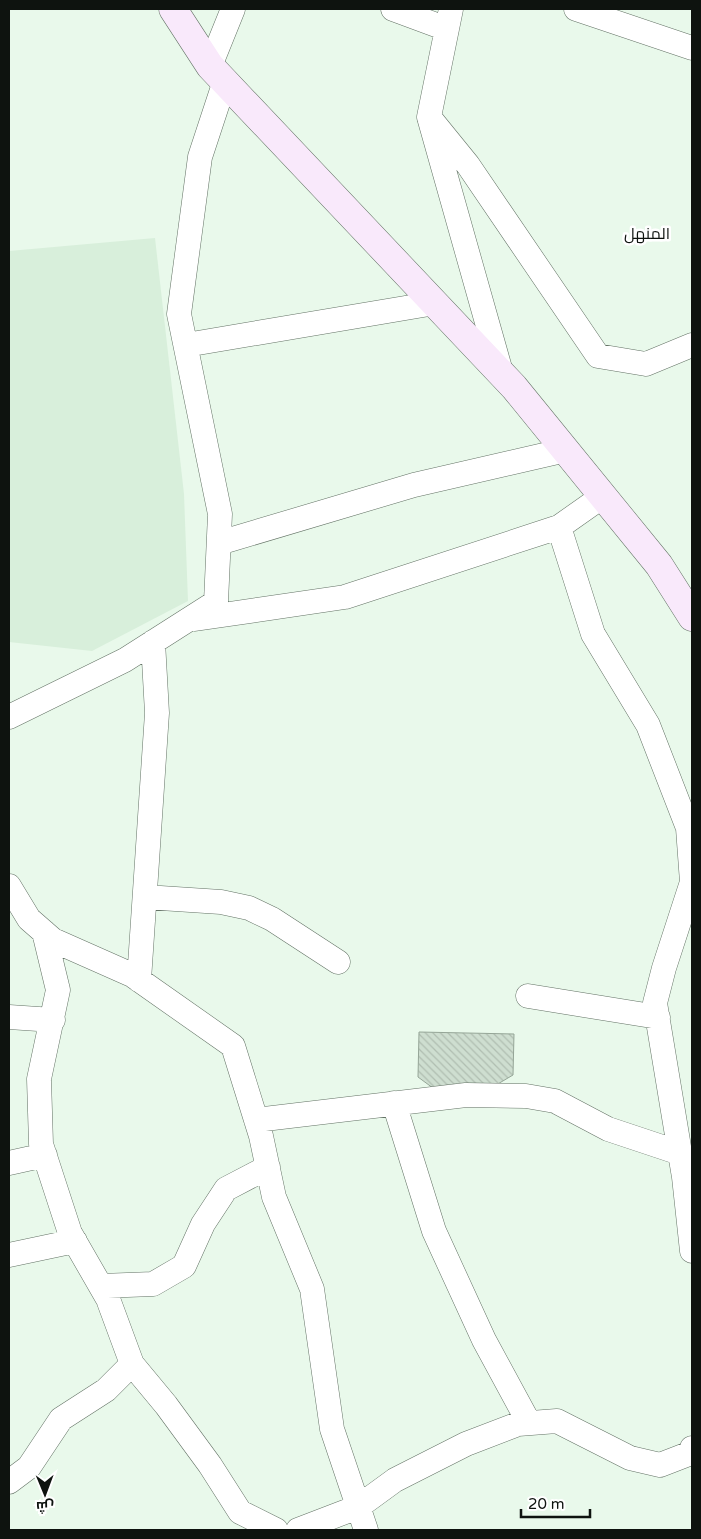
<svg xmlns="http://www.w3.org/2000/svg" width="701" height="1539" font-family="'Varela Round',Cairo,sans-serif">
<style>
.built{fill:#d8efdb}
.building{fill:url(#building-back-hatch);stroke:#95a597}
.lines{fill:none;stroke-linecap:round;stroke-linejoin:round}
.street-casing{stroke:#637265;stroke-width:25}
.secondary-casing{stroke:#637265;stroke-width:29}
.street{stroke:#fff;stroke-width:24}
.secondary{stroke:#f9e9fb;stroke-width:28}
.labels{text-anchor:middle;stroke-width:5;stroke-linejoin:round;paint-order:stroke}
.neighbourhood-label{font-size:16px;fill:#0e130f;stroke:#fff}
</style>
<defs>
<pattern id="building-back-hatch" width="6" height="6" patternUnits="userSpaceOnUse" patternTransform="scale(1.25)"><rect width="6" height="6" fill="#ceded0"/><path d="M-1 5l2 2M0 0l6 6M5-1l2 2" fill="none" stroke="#b0beb1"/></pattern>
</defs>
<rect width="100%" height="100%" fill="#e9f9eb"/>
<path class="built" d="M155,238l29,256 4,107 -96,50 -83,-9v-391z"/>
<path class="building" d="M419,1032l95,2 -1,41 -22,13 -54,3 -19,-14z"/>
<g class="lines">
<defs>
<path id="street" d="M393,9l54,20
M451,9l-22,108 72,255
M576,9l116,39
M210,66l23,-57
M429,117l39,48 130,191 48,8 46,-19
M186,345l249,-42
M559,527l34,107 55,91 40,103 4,54 -28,86 -9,35 29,174 8,74
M219,543l195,-58 152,-35
M195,619l150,-22 214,-70 44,-31
M9,717l116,-57 91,-58 4,-88 -41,-200 21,-157 25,-76
M9,886l20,33 24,21 79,35 101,71 28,90 13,61 38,92 20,140 34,101
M145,897l76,5 28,6 23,11 66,43
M44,932l14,58 -19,89 2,65 29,89 38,66 24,65 34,41 44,60 30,47 36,18
M139,980l18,-267 -4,-71
M528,996l130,21
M9,1017l44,3
M394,1103l40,128 50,109 45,83
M256,1120l210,-25 60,1 29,5 53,28 72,24
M9,1163l36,-8
M9,1255l66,-14
M101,1286l52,-2 31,-18 19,-42 23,-35 42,-22
M9,1482l20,-15 32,-48 45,-29 26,-26
M298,1530l60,-23 37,-27 71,-36 52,-20 39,-3 73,37 30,7 31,-12 1,-5"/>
<path id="secondary" d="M173,9l37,57 304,321 145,178 33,52"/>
</defs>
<use href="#street" class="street-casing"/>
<use href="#secondary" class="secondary-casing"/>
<use href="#street" class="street"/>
<use href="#secondary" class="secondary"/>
</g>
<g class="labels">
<g class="neighbourhood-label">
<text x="647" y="239">المنهل</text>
</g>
</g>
<rect width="701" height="1539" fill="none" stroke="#0e130f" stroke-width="20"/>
<g transform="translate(45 1494) rotate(179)" stroke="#ffffff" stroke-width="4" paint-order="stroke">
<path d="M0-4L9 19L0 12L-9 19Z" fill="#0e130f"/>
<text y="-8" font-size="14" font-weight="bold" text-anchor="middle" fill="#0e130f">ش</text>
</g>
<path d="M521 1509v8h69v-8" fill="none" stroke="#0e130f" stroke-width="2.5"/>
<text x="528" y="1509" font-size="15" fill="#0e130f" stroke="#ffffff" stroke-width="4" paint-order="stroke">20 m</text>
</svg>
